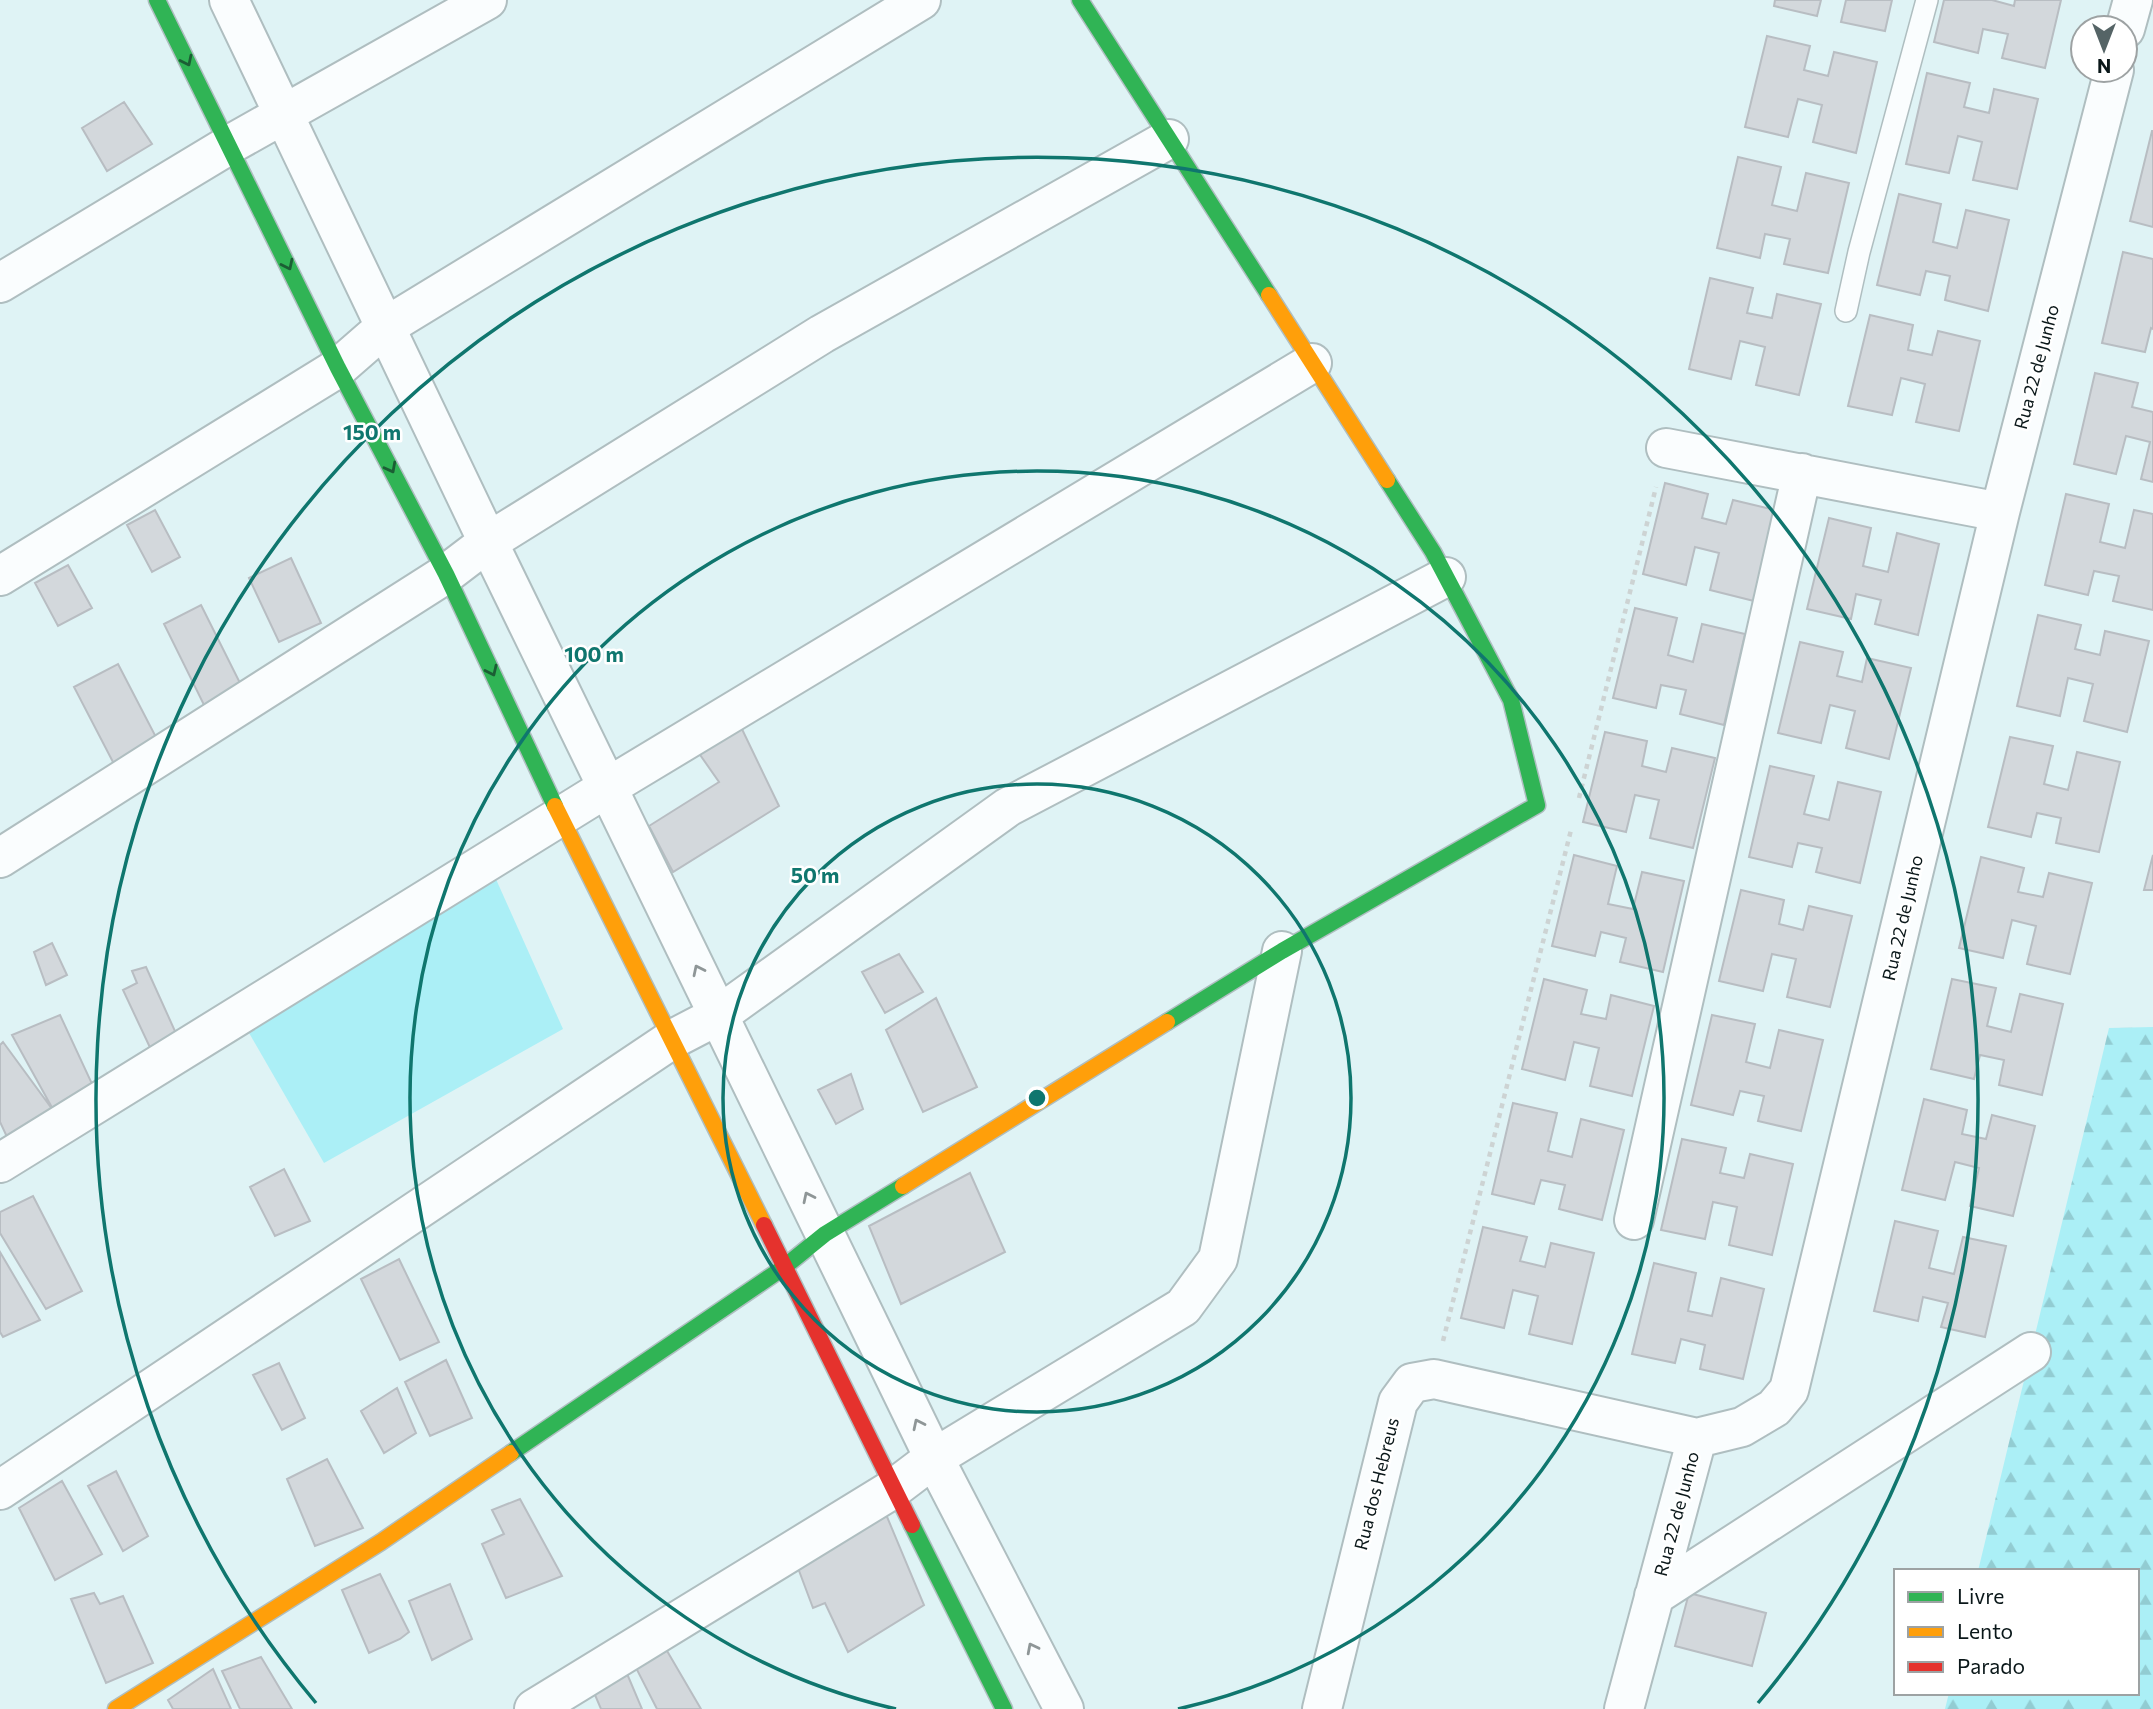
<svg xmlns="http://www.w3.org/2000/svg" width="2153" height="1709" font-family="Commissioner,sans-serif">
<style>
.forest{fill:url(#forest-firs)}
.park{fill:#abeff6}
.building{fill:#d3d8dc;stroke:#b8bdc2;stroke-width:2}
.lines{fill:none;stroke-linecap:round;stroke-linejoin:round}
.lane-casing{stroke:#afbec0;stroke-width:24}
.street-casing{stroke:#afbec0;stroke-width:42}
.fast-casing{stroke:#afbec0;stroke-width:19}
.slow-casing{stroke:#afbec0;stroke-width:19}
.jam-casing{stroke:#afbec0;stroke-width:19}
.path{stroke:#cdd3d3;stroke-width:4.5;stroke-dasharray:5 5;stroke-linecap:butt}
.lane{stroke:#fafdfe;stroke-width:21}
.street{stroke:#fafdfe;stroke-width:38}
.fast{stroke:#30b455;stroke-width:16}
.slow{stroke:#ff9f0a;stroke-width:16}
.jam{stroke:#e5322d;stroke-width:16}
.oneway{stroke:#1b5e34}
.oneway2{stroke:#8e9697}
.ring{fill:none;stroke:#0f766e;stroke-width:3.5}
.labels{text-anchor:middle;stroke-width:5;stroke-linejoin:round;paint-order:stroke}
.street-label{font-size:18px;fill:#0a1719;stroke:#fff}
.centre{fill:#0f766e;stroke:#fff;stroke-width:3.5}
.ring-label{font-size:21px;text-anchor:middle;font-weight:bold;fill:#0f766e;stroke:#fff;stroke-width:5;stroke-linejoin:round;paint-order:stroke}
</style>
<defs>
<pattern id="forest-firs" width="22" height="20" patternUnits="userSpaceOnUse" patternTransform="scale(1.75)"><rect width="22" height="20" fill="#abeff6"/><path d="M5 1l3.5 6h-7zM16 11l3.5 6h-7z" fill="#92ccd2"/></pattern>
</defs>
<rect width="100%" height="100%" fill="#dff3f5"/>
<path class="forest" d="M2153,1027v682h-208l4,-16h188v-122h-159l131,-543z"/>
<path class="park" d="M495,877l68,152 -239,134 -79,-137z"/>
<path class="building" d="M1775,0h46l-4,16 -43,-10z
M1846,0h46l-7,31 -44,-9z
M1944,0h48l22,6 1,-6h46l-16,68 -43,-10 6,-24 -25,-5 -5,24 -44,-11z
M1767,36l43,10 -6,24 24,6 6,-24 43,10 -21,91 -43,-11 9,-37 -24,-6 -10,38 -43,-10z
M1927,73l43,10 -6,24 25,6 5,-24 44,10 -21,90 -44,-9 9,-38 -24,-6 -9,37 -43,-9z
M124,102l28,42 -45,27 -25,-43z
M2152,131h1v96l-23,-6z
M1738,157l43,10 -9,38 25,6 9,-38 43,10 -21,90 -44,-9 6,-25 -25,-5 -5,24 -43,-10z
M1899,194l42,10 -8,38 24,6 9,-38 43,10 -21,91 -43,-11 5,-24 -24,-5 -6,24 -43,-10z
M2123,252l30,7v70l-2,-1 -6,24 -43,-9z
M1710,278l43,10 -6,25 25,5 5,-24 44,10 -22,91 -43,-10 9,-38 -25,-6 -9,38 -42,-10z
M1870,315l43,10 -5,25 24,5 6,-24 42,10 -21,90 -43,-9 9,-38 -24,-6 -9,37 -44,-9z
M2095,373l43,10 -6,24 21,5v70l-12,-3 9,-37 -24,-6 -10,38 -42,-10z
M1665,483l43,11 -6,24 24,6 7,-24 42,10 -21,91 -44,-11 9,-37 -24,-6 -9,38 -43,-11z
M2066,494l43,10 -9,38 25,6 9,-38 19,4v96l-40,-9 6,-25 -25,-5 -6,24 -43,-10z
M155,510l25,47 -28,15 -25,-47z
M1829,518l42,10 -8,38 25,6 9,-39 42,11 -21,91 -43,-11 6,-24 -25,-6 -5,25 -44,-10z
M291,558l30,65 -42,19 -30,-64z
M68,565l24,43 -34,18 -23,-43z
M201,605l42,84 -38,18 -41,-83z
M1635,608l42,10 -9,37 25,7 9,-38 43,10 -21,91 -44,-11 6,-24 -25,-5 -5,23 -43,-10z
M2038,615l43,10 -6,24 25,6 5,-24 44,10 -22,91 -43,-11 9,-37 -25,-6 -8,38 -43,-10z
M1800,642l43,10 -6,24 25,6 5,-24 44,10 -22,91 -43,-11 9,-37 -25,-6 -9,38 -43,-10z
M118,664l40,77 -44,23 -40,-77z
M740,725l39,81 -106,66 -24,-46 70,-44 -23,-33z
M1605,732l42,9 -5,25 24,6 6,-24 43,10 -22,90 -43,-10 9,-38 -24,-5 -9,37 -43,-10z
M2010,737l43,9 -9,38 24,6 9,-38 43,10 -21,90 -43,-9 5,-25 -24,-5 -6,24 -43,-10z
M1770,766l44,10 -10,38 25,6 9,-38 43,10 -21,91 -44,-11 6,-24 -24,-5 -6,24 -43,-10z
M1574,855l43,11 -9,38 25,5 9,-37 42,9 -21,91 -43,-10 6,-24 -25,-6 -6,24 -43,-10z
M2153,855v35h-9z
M1981,857l43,11 -6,24 25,5 6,-24 43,10 -22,91 -43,-10 9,-38 -24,-6 -9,38 -44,-10z
M1741,890l43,10 -5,24 24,6 6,-24 43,10 -22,91 -43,-10 9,-38 -24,-5 -9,37 -44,-10z
M52,943l15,32 -21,10 -12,-33z
M899,954l24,38 -38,21 -23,-41z
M146,967l33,73 -25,16 -31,-66 14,-7 -5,-12z
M1544,979l43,11 -6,24 25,5 5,-24 43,11 -22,90 -42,-10 9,-38 -25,-6 -9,38 -43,-11z
M1952,979l44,9 -9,38 24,6 9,-38 43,10 -21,91 -43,-10 5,-25 -24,-5 -6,24 -43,-10z
M936,998l41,89 -54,25 -37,-82z
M60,1015l40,86 -45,12 -43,-78z
M1712,1015l43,9 -9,38 24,6 9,-38 44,10 -22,91 -43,-10 6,-25 -24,-5 -7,24 -42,-10z
M3,1042l52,71 -47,26 -8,-17v-77z
M851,1074l12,35 -27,15 -18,-34z
M1924,1099l43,11 -5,24 24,5 6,-24 43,11 -22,90 -43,-10 9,-38 -24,-6 -10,38 -43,-10z
M1513,1103l44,10 -9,38 24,6 9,-38 43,11 -22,90 -43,-11 6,-24 -24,-5 -7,24 -42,-10z
M1682,1139l44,9 -6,25 24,5 6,-24 43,10 -21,91 -43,-10 8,-38 -24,-5 -8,37 -44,-9z
M284,1169l26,52 -35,15 -25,-49z
M970,1173l35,79 -104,52 -32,-78z
M33,1196l49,95 -36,18 -46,-76v-21z
M1895,1221l43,10 -9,37 25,6 9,-37 43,9 -21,91 -44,-10 7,-24 -25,-6 -5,24 -44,-10z
M1483,1227l44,10 -7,24 25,6 6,-24 43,10 -22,91 -43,-10 9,-38 -25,-6 -9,38 -43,-10z
M0,1252l40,68 -37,17 -3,-5z
M399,1259l40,83 -39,18 -39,-81z
M1654,1263l42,10 -8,38 24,5 9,-38 43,11 -21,90 -43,-10 5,-24 -24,-6 -6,24 -43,-9z
M446,1360l26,58 -42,18 -25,-54z
M279,1363l26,55 -23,12 -29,-55z
M397,1388l19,45 -32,20 -23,-42z
M327,1459l36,69 -48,18 -28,-67z
M116,1471l32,65 -25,15 -35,-65z
M62,1481l40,73 -47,26 -36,-72z
M520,1499l42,77 -56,22 -24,-54 22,-10 -12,-24z
M885,1512l39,93 -76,47 -23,-49 -12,5 -18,-48z
M380,1574l29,58 -9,7 -31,14 -27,-63z
M450,1584l22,55 -40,21 -23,-59z
M94,1593l6,11 23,-8 30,67 -47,20 -35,-84z
M1689,1593l77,20 -14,53 -77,-20z
M663,1644l38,65h-44l-24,-47z
M261,1657l31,52h-52l-18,-38z
M213,1669l18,40h-58l-5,-9z
M625,1669l17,40h-41l-9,-21z"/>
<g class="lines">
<defs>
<path id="lane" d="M1846,311l13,-59 68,-252"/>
<path id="street" d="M229,0l259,542 446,916 130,251
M2125,29l8,-29
M0,283l229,-138 258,-145
M1666,448l334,64
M0,576l338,-208 47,-41 536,-327
M0,858l446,-284 42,-32 334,-208 347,-195
M0,1163l608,-376 704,-424
M1634,1220l168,-747
M0,1490l671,-450 48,-25 289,-208 438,-230
M1654,1596l377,-244
M534,1709l359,-220 41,-31 249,-151 35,-48 64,-308
M1322,1709l76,-307 14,-19 22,-4 263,59
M1624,1709l73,-271 45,-11 32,-19 15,-18 211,-878 114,-442"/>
<path id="fast" d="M157,0l181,368 108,206 109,232
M1080,0l189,295
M1167,1022l115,-71 255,-146 -26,-105 -78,-148 -46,-72
M511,1453l272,-185 42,-34 78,-48
M912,1525l92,184"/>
<path id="slow" d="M1269,295l118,185
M555,806l209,419
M903,1186l264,-164
M116,1709l265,-167 130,-89"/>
<path id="jam" d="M764,1225l148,300"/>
</defs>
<use href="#lane" class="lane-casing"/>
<use href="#street" class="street-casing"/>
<use href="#fast" class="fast-casing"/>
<use href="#slow" class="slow-casing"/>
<use href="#jam" class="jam-casing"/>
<path class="path" d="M1579,798l77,-311
M1443,1341l128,-511"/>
<use href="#lane" class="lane"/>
<use href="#street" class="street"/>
<use href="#fast" class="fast"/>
<use href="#slow" class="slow"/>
<use href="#jam" class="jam"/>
</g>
<defs><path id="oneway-chevron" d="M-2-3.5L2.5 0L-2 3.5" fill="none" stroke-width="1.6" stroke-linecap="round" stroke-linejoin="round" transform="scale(1.75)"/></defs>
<g class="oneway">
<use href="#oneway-chevron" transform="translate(187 61) rotate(64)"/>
<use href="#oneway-chevron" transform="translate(288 265) rotate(64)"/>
<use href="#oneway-chevron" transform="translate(391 468) rotate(62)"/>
<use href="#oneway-chevron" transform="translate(492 671) rotate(65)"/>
</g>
<g class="oneway2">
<use href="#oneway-chevron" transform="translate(698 970) rotate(-116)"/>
<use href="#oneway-chevron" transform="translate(808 1197) rotate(-116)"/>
<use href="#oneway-chevron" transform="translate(918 1424) rotate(-116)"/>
<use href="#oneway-chevron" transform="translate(1032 1648) rotate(-117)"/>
</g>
<g class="ring">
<circle cx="1037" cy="1098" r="314"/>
<path d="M896 1709A627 627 0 1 1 1178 1709"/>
<path d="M316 1703A941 941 0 1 1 1758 1703"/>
</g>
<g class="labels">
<g class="street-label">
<text transform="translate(2037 367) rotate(-75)" y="6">Rua 22 de Junho</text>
<text transform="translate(1903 918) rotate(-77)" y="6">Rua 22 de Junho</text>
<text transform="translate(1377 1484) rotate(-76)" y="6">Rua dos Hebreus</text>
<text transform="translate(1677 1514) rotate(-75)" y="6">Rua 22 de Junho</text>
</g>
</g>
<circle cx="1037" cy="1098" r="10" class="centre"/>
<g class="ring-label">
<text x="372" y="440">150 m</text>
<text x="594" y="662">100 m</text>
<text x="815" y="883">50 m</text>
</g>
<rect x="1894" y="1569" width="245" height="126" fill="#ffffff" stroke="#9da2a3" stroke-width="2"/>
<rect x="1908" y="1592" width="35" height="10" fill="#30b455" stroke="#9da2a3" stroke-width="2"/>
<text x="1957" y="1604" font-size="21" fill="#0a1719">Livre</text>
<rect x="1908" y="1627" width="35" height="10" fill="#ff9f0a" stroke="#9da2a3" stroke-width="2"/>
<text x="1957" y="1639" font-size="21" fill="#0a1719">Lento</text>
<rect x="1908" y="1662" width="35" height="10" fill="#e5322d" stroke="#9da2a3" stroke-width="2"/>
<text x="1957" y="1674" font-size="21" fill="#0a1719">Parado</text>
<g transform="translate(2104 49) rotate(180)"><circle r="33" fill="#ffffff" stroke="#9da2a3" stroke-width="2"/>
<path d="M0-5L12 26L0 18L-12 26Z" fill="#556466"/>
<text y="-10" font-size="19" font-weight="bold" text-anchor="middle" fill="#0a1719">N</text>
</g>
</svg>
